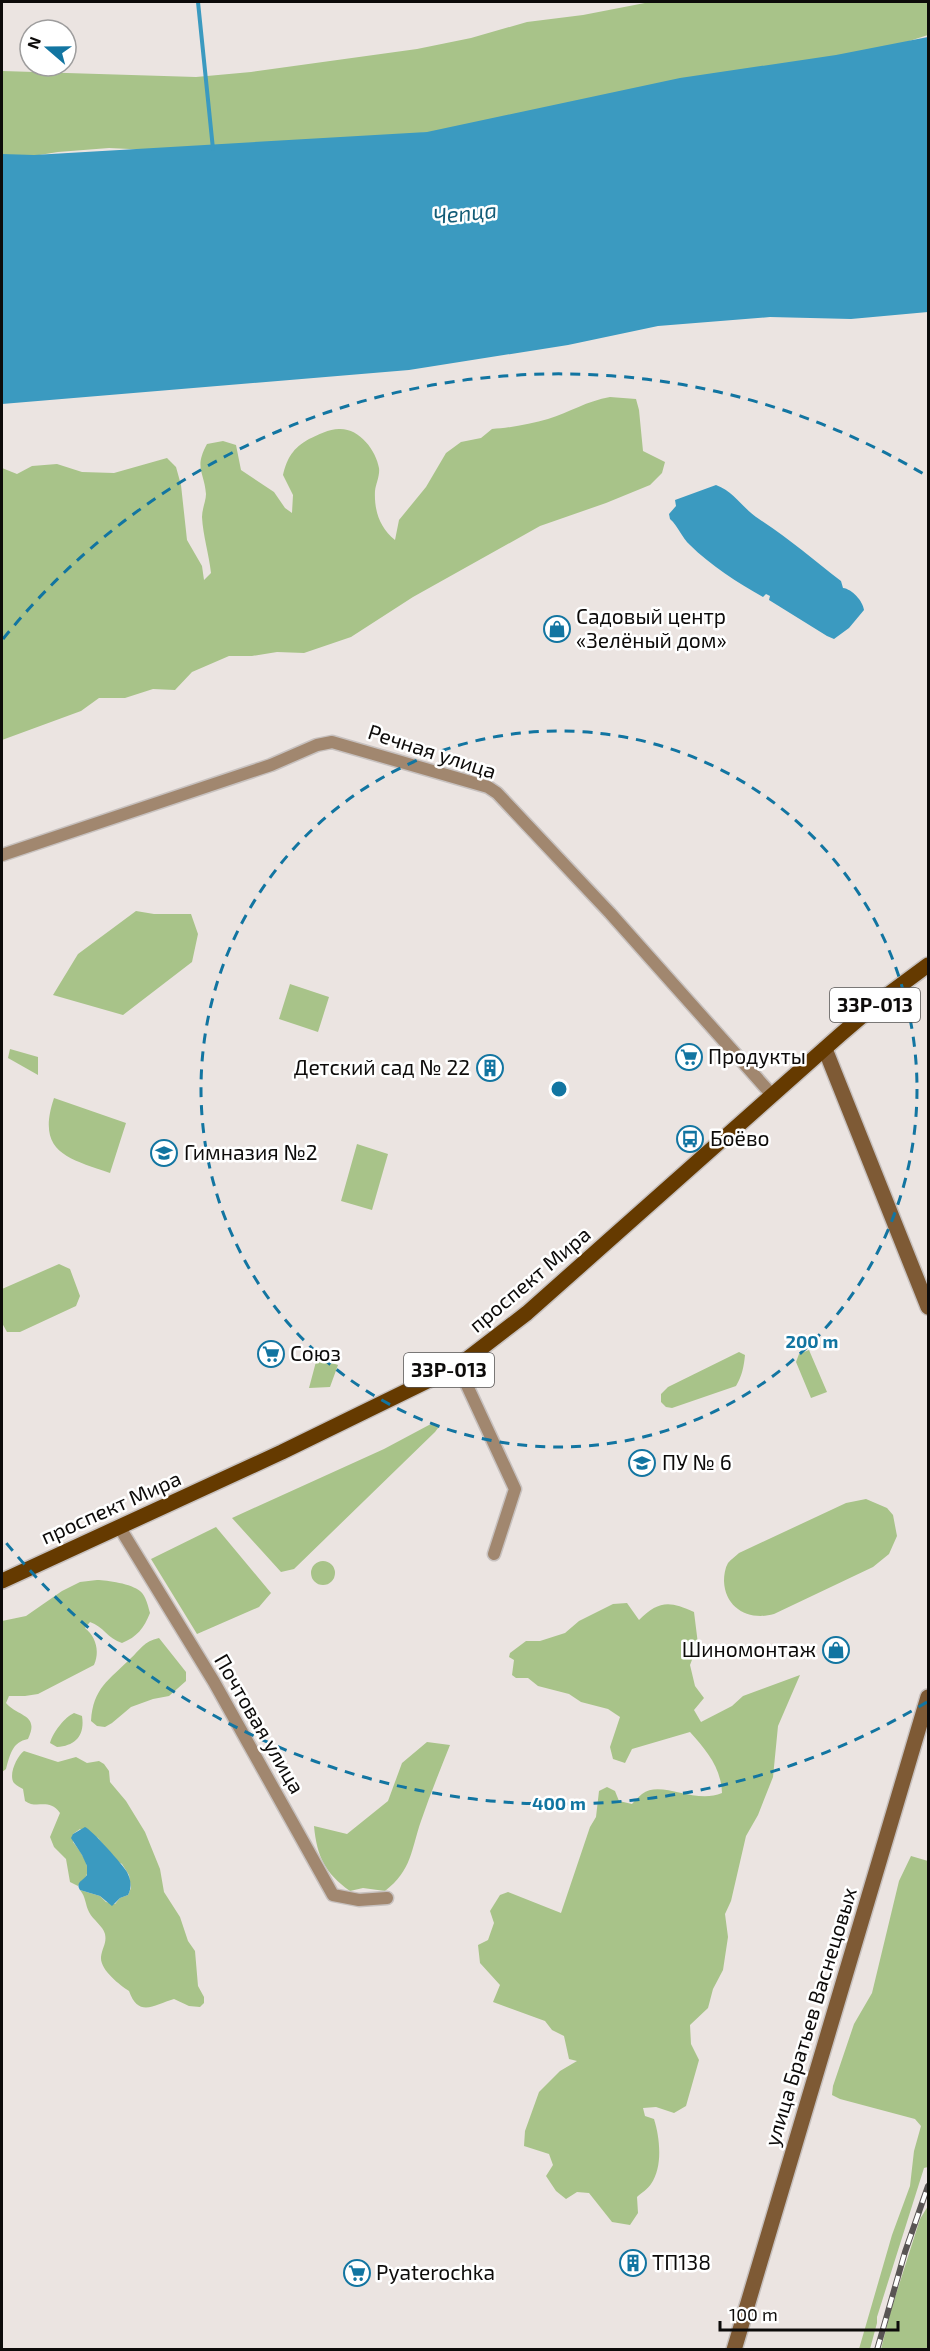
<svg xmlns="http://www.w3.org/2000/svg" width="930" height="2351" font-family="'Exo 2',sans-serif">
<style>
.green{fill:#a8c389}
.water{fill:#3b9ac0}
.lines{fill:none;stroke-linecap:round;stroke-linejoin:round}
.stream{stroke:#3b9ac0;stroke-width:4}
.street-casing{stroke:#c7c1bf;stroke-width:15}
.secondary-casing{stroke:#c7c1bf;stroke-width:18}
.primary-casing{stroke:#c7c1bf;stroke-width:18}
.street{stroke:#a1876f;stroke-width:12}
.secondary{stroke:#7e5a35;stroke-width:15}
.primary{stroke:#653a00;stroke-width:15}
.rail-casing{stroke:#595554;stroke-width:6}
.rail{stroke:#fff;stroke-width:4;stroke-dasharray:11;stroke-linecap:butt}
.ring{fill:none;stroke:#1275a1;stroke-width:3;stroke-dasharray:10 8}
.labels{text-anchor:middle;stroke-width:5;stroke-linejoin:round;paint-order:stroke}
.shield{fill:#fff;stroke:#565454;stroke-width:1.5}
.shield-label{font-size:20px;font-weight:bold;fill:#0d0b0a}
.poi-label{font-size:21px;fill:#0d0b0a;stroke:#fff;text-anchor:start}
.street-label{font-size:21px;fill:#0d0b0a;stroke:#fff}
.water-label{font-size:22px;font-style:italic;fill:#135d78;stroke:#fff}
.centre{fill:#1275a1;stroke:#fff;stroke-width:3}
.ring-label{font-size:18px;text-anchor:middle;font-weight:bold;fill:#1275a1;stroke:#fff;stroke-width:5;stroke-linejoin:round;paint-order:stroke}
</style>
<rect width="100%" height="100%" fill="#ebe4e1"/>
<path class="green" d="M650,2h278v33l-56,18 -357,71 -302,29 -104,-5 -51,4 -56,9v-90l194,6 55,-5 166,-23 54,-11 56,-16 56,-7z
M610,397l26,2 3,11 4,41 22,11 -3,11 -12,12 -44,18 -66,23 -127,71 -62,40 -47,16 -27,-1 -25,4h-23l-37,16 -17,18 -22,-1 -28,9h-26l-18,13 -79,29v-272l15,6 15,-8 25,-2 25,8 32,1 53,-15 9,9 5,18 6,55 15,26 2,14 7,-7c-2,-19 -8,-37 -9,-56 0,-8 4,-16 4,-23 -2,-23 -12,-26 1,-50l16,-3 13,4 5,25 33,22 11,16 7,5 1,-18 -10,-20c4,-17 10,-27 26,-36 9,-4 20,-10 30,-10 20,-1 37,21 40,39 1,8 -3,15 -4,23 -1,20 5,37 20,49l4,-20 27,-33 20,-34 15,-11 20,-4 11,-9c17,-1 39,-5 56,-10 22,-7 39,-18 62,-22z
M136,911l18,3h37l7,20 -6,28 -69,53 -70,-20 25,-41z
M290,984l39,13 -11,35 -39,-13z
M10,1049l28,8v18l-30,-17z
M54,1098l72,25 -16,50c-43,-15 -74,-21 -56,-75z
M357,1144l31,10 -16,56 -31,-9z
M59,1264l11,5 10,27 -4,10 -56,26h-13l-5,-9v-34z
M809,1350l18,42 -16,6 -15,-36 3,-8z
M739,1352l6,3c-1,11 -3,21 -9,31l-64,22 -6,-1 -5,-5v-8l7,-7z
M317,1358l21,7 -8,22 -21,1z
M437,1424l1,4 -3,4 -141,137 -13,3 -49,-54 152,-69 45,-24z
M866,1499l21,9 6,7 4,21 -8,18 -16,13 -99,47c-24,7 -49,-5 -50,-33 0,-6 1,-13 4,-18 3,-4 8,-7 11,-10l107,-50z
M216,1527l55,66 -12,14 -62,27 -46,-75z
M311 1573a12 12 0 1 1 24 0a12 12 0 1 1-24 0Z
M97,1580c10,0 35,4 43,11 6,5 8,15 10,22 -6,15 -13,24 -28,30 -14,-4 -19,-17 -32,-21l-5,6c11,9 15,23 9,37l-56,29 -13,2h-16l-3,7c12,14 34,11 22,36 -16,3 -18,16 -22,30l-4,3v-151l24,-5 36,-25 18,-9z
M627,1603l12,17c19,-19 30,-20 55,-8l4,32 -8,21 5,21 9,12 -10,12 7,12 31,-16 11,-10 57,-21 -22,51 -5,51 -15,38 -12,21 -15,65 -6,13 3,23 -5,33 -10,19 -5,19 -18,17 1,19 8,16 -13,46 -12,7 -18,-6 -13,1 2,8 9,3c6,19 9,48 -3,65 -3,5 -10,9 -14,13l1,16 -8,12 -18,-3 -23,-29 -12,-1 -11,7 -10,-8 -10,-15 7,-11 -4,-11 -25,-8 1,-15 14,-39 21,-21 17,-10 -8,-2 -5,-23 -12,-6 -7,-9 -52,-19 7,-17 -20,-22 -2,-18 10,-5 6,-17 -4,-12 10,-16 8,-3 53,21 29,-86 6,-10 3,-26 8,-4 8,4 4,10 13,3c3,-3 6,-7 10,-10 19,-15 52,11 80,-1 -1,-26 -16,-43 -32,-61l-58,17 -7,14 -12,-4 -3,-12 10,-30 -12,-8 -27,-7 -12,-8 -31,-8 -10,-8h-12l-4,-3 2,-15 -5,-3 1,-4 16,-12h14l25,-8 14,-12 34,-17z
M159,1638l27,34v9l-17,15 -16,3 -22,8 -19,16 -7,4 -8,-1 -6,-5c2,-33 18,-41 39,-62 10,-9 14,-18 29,-21z
M74,1713l8,3c3,19 -6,30 -25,31l-7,-4c3,-11 15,-26 24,-30z
M427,1742l23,3c-10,25 -20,50 -29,76 -10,29 -9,49 -36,70l-22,-3 -13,3c-25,-18 -33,-34 -36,-65l33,8 41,-33 14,-38z
M24,1751l34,11 18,-5 11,6 12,-2 5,3 5,7 1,11 16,19 19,31 15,37 4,23 16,25 8,24 7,10 3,35 6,11v6l-4,4 -11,-1 -15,-7c-19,5 -35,20 -45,-8 -9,-6 -29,-21 -28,-34 1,-9 6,-14 4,-23 -2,-8 -12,-14 -16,-22 -4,-8 -3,-15 -9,-22l20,6 6,6 9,2 5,-6 8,-3 3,-7 -2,-13 -7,-11 -7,-4 -17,-22 -18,-9 -7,5v8c6,8 17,21 14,32 -2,6 -7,8 -9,12l-8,-4 -4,-23 -12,-12 -4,-10 10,-24c-12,-16 -23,-3 -35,-12l-2,-12c-3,-2 -6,-3 -9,-6 -6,-8 3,-27 10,-32z
M911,1856l17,5v306l-4,1 -47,149v6l-7,26h-11l33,-114 18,-49 4,-35 7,-25 -6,-7 -75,-20 -8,-4 1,-9 21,-62 18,-31 27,-112z
M928,2206v143h-47l10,-39 29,-91z"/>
<path class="water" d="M928,37v275l-77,7 -81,-2 -112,9 -90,19 -159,25 -407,34v-250l32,1 393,-23 253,-54 156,-23z
M716,485c19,7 27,24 43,34 29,19 55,41 82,62l2,7c9,1 20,13 21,22l-15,18 -15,11 -7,-3 -58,-36 1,-4 -4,-2 -3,3c-25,-14 -53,-32 -73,-52 -8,-7 -12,-19 -20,-26l-1,-5 7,-8 -1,-6z
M85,1827c6,2 39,39 42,45 4,8 5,15 1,23l-8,3 -8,8 -12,-10 -20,-6c-5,-8 3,-9 7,-15v-9l-5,-11 -11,-17 2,-4z"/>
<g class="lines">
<path class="stream" d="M198,2l15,147"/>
<defs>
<path id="street" d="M2,855l269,-90 46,-20 15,-3 156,45 9,6 113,120 163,183
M458,1366l57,123 -21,65
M120,1528l94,154 119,213 26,5 28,-2"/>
<path id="secondary" d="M825,1049l103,258
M734,2350l194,-653"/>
<path id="primary" d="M2,1581l280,-129 176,-86 69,-53 313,-278 42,-36 46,-34"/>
</defs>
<use href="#street" class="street-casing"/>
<use href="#secondary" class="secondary-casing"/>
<use href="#primary" class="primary-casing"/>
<use href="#street" class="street"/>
<use href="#secondary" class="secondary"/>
<use href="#primary" class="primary"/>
<defs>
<path id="rail" d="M877,2350l28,-98 23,-66"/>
</defs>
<use href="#rail" class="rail-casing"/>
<use href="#rail" class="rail"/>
</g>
<g class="ring">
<circle cx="559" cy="1089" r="358"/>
<path d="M927 1702A715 715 0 0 1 3 1539M3 639A715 715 0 0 1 927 476"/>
</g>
<defs>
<symbol id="shop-ring" viewBox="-11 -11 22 22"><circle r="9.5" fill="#fff" stroke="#1275a1" stroke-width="1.5"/><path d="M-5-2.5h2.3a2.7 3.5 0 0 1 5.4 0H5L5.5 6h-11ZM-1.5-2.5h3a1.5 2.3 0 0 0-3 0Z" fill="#1275a1"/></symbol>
<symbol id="supermarket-ring" viewBox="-11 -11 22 22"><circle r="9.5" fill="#fff" stroke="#1275a1" stroke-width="1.5"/><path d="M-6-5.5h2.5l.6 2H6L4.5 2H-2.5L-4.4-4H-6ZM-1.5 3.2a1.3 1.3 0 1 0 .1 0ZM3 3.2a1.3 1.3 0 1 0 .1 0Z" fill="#1275a1"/></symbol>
<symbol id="building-ring" viewBox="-11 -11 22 22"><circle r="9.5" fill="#fff" stroke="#1275a1" stroke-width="1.5"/><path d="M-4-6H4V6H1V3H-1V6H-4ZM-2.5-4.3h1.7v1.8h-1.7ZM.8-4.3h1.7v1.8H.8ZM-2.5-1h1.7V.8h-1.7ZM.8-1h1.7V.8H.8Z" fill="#1275a1"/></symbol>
<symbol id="bus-ring" viewBox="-11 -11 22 22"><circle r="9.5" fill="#fff" stroke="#1275a1" stroke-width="1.5"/><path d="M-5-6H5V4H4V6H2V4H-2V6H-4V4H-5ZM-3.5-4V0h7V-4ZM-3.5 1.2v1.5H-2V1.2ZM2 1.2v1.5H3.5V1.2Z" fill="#1275a1"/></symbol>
<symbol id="school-ring" viewBox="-11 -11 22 22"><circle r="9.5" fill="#fff" stroke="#1275a1" stroke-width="1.5"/><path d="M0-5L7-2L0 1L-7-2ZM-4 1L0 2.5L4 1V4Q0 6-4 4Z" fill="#1275a1"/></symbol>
<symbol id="university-ring" viewBox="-11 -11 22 22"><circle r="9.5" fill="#fff" stroke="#1275a1" stroke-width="1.5"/><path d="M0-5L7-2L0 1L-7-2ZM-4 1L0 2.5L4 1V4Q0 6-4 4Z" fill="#1275a1"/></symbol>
</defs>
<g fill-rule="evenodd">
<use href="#shop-ring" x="542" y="614" width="30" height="30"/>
<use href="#supermarket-ring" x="674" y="1042" width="30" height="30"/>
<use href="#building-ring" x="475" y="1053" width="30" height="30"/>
<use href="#bus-ring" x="675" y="1124" width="30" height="30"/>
<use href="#school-ring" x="149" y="1138" width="30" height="30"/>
<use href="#supermarket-ring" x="256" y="1339" width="30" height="30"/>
<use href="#university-ring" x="627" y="1448" width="30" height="30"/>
<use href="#shop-ring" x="821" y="1635" width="30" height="30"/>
<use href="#building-ring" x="618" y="2248" width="30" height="30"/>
<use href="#supermarket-ring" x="342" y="2258" width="30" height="30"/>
</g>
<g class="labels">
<g class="shield">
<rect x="830" y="988" width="90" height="34" rx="4.5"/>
<rect x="404" y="1353" width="90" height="34" rx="4.5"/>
</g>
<g class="shield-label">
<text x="875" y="1012">33Р-013</text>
<text x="449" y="1377">33Р-013</text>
</g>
<g class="poi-label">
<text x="576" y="624">Садовый центр<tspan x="576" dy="24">«Зелёный дом»</tspan></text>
<text x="708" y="1064">Продукты</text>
<text x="470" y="1075" text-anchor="end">Детский сад № 22</text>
<text x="710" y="1146">Боёво</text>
<text x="184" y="1160">Гимназия №2</text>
<text x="290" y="1361">Союз</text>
<text x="662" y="1470">ПУ № 6</text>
<text x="816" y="1657" text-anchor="end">Шиномонтаж</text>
<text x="652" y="2270">ТП138</text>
<text x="376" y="2280">Pyaterochka</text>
</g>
<g class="street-label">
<text transform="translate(432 752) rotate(18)" y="7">Речная улица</text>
<text transform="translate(530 1280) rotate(-40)" y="7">проспект Мира</text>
<text transform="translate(111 1508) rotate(-24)" y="7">проспект Мира</text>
<text transform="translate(259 1724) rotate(60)" y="7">Почтовая улица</text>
<text transform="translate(811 2017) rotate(-73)" y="7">улица Братьев Васнецовых</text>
</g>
<g class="water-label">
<text transform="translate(465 213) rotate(-6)" y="8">Чепца</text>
</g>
</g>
<circle cx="559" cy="1089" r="9" class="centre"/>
<g class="ring-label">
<text x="812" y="1348">200 m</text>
<text x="559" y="1810">400 m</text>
</g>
<rect width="930" height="2351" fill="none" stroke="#0d0b0a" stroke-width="6"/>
<g transform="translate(48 48) rotate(290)"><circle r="28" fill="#ffffff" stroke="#9e9d9d" stroke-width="1.5"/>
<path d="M0-4.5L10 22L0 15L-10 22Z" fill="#1275a1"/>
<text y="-9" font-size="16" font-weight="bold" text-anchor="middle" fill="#0d0b0a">N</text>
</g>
<path d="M720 2321v9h178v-9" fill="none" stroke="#0d0b0a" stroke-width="3"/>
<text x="729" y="2321" font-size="18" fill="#0d0b0a" stroke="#ffffff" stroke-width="4.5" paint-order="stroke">100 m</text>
</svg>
